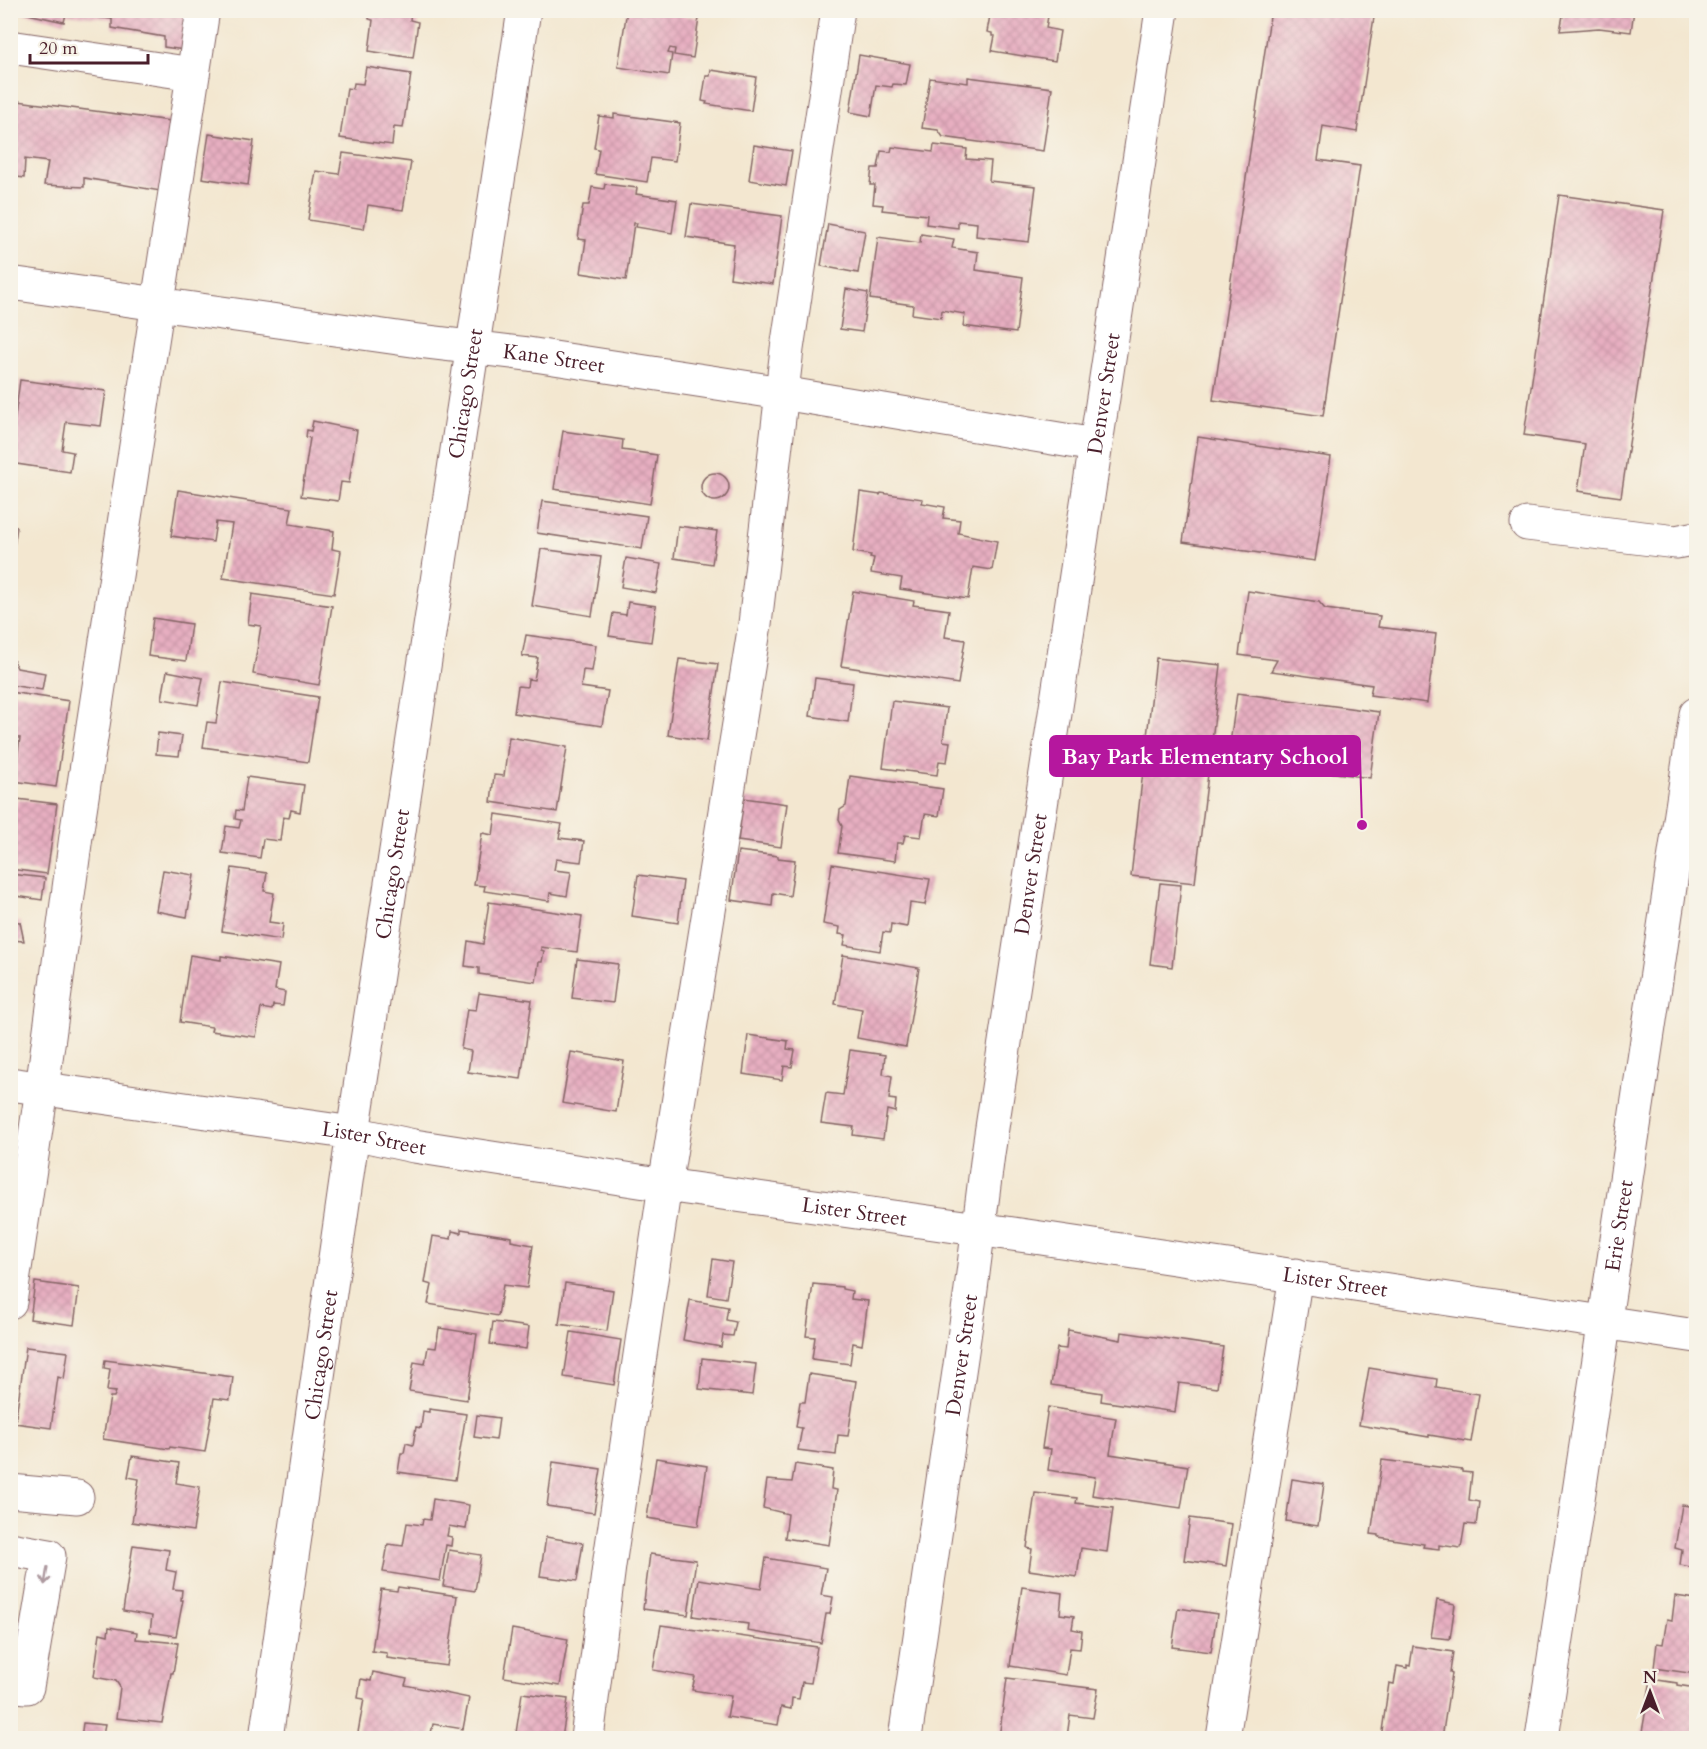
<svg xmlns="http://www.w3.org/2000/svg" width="1707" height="1749" font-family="Cardo,serif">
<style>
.building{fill:url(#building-cross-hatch)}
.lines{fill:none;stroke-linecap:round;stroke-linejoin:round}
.minor-casing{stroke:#856565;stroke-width:35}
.minor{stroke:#fff;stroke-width:33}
.oneway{stroke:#ae9aa0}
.labels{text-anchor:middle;stroke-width:6;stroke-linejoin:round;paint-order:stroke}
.street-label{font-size:21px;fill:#4a1f2b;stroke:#f7f3e8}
.leader{fill:none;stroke:#b5179e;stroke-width:2}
.callout-dot{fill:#b5179e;stroke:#f7f3e8;stroke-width:2}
.callout{fill:#b5179e;stroke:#b5179e;stroke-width:2}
.callout-label{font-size:22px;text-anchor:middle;font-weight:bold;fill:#fff}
</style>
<defs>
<pattern id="building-cross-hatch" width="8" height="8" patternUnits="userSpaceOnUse" patternTransform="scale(1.5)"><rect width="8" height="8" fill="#e7afc1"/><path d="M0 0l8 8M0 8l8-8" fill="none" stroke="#c896a6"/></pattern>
</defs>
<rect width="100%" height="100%" fill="#f7f3e8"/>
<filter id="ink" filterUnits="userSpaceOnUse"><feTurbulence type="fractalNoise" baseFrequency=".0167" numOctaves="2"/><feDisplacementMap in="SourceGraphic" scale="12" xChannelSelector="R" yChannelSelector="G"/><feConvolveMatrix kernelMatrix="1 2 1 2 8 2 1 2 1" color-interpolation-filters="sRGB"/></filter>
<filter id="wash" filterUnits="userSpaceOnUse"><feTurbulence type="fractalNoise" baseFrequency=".008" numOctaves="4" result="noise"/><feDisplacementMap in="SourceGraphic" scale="24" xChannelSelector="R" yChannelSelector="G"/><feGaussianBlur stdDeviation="1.35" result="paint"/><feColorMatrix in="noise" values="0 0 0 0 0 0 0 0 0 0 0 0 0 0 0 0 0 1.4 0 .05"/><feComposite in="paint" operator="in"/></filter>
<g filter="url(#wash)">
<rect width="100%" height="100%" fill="#f3e7d0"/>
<g id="blocks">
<path class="building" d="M10,10h186l-5,41 -27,-4v-10l-52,-9v-9l-46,-5 -2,8z
M360,10h51l-1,10 8,2 -5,36 -44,-7 4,-31 -4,-1v-3l-10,-2z
M627,10h21l51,8 -6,40 -19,-3 1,-6 -5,-1 -2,5 4,1 -3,21 -51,-8z
M991,10h58l-3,18 14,3 -5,30 -63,-10 3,-15h-3v-3l-5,-1z
M1271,10h104l-18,122 -34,-6 -5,34 42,6 -37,250 -110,-16z
M1564,10h70l-3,22 -32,-4 -39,3z
M859,55l51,9 -4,21 -13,-1 -1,3 -16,-2 -5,31 -21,-4z
M366,67l45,7 -8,54 -9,-1 -2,18 -52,-7 7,-50 6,1 1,-6 9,1z
M711,70l45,7 -5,34 -45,-7 1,-2 -5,-1 4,-25h4z
M968,77l84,11 -9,63 -100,-14 -5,-7 -16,-2 8,-50 38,5z
M10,100l168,22 -12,70 -82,-14v9l-40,-2 4,-23 -23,-3 -1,19 -14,-2z
M614,114l66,9 -5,38 -24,-3 -4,24 -52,-8 4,-25 -5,-1 5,-32 15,2z
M209,134l45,7 -6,44 -46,-7z
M754,145l38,6 -6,35 -37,-6z
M934,145l33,4 -1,10 25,2 -2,20 47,5 -7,56 -53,-6 1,-13 -19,-2v7l-32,-4 1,-9 -45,-5 1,-5 -10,-1 2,-19h-5l2,-17h6l3,-17 10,1 1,-5 41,5z
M343,153l68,9 -8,48 -35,-5 -4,24 -56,-9 8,-49 23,3z
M605,184l32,4 -1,6 41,6 -5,33 -36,-6 1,-4h-3l-8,57 -45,-7 5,-33 -8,-1 5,-34h6l3,-18 12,2z
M1559,195l105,15 -43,287 -43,-6 7,-47 -61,-9z
M691,204l91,12 -9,68 -43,-6 4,-34 -48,-7z
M828,224l37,7 -7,42 -37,-7z
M921,234l33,5 -2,9 26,4 -2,18 47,7 -7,56 -53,-7 2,-12 -23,-4 -1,8 -29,-4 1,-9 -43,-6 8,-62 42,6z
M846,289l22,4 -6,39 -22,-3z
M20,380l86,11 -5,35 -35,-4 -4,28 11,2 -3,20 -60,-9v-39h4z
M313,421l44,9 -8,53 -8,-1 -3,19 -37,-5 9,-58 -4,-1 1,-7 4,1z
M563,431l60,9 -1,10 35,5 -7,49 -96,-15z
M1198,437l133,20 -16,104 -132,-19z
M701 487a14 14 0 1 1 28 0a14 14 0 1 1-28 0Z
M178,490l114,18 -3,16 45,7 -2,18 9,2 -7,43 -111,-16 9,-54 -16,-2 -3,20 -42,-6z
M860,492l20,3 1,-2 42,6 -1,4 23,4 -2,11 17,2 -2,13 39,8 -5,29 -19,-3 -5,32 -68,-10 2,-11 -31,-5 3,-15 -4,-1 1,-2 -18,-3z
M542,501l105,15 -5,33 -105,-16z
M10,526l7,1 -4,26h-3z
M678,526l39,5 -5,33 -38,-6z
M541,549l60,8 -9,59 -60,-10z
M626,558l35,6 -5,29 -35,-6z
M853,591l61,10 -1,4 36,5 -4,27 20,3 -7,44 -117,-18z
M1248,591l71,11 6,7 55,7 -2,11 58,7 -9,69 -57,-8 2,-10 -101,-14 6,-11 -38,-5z
M252,594l80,12 -13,79 -66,-11 8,-48 -13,-2z
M628,602l28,4 -5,36 -42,-6 4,-23 13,2z
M153,618l38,6 -5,37 -38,-5z
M10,634l5,1 -4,20 6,13 28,5 -3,17 -32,-5z
M526,635l70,10 -4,26 -9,-1 -2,17 27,4 -6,35 -88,-13 4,-27 9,1 1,-8 6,1 4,-22 -16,-2z
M1156,658l65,7 -26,218 -64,-7z
M679,659l39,5 -11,77 -39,-6z
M167,671l36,7 -5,27 -36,-6z
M815,678l38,5 -5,39 -38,-6z
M222,682l96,15 -10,65 -105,-15 4,-25 9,1z
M10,692l59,9 -13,86 -42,-6 6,-43 -10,-1z
M1237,693l142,19 -9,66 -142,-20z
M892,701l55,7 -4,33 7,1 -3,20 -8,-1 -2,14 -54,-7z
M158,733l24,3 -3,20 -23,-2z
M509,737l58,10 -10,65 -66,-10 3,-27 10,1z
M850,776l93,13 -4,27 -14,-2 -4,23 -16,-2 -2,8h-6l-2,18 -57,-8 4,-27 -3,-6 1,-10 6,-4z
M247,777l57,8 -4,27 -9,-2 -2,8 -6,-1 -3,24 -17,-2 -3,19 -38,-5 4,-27 13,2 2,-8 -6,-1 1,-9 6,1z
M744,798l43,6 -6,43 -43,-6z
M17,799l40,5 -10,70 -37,-5v-28z
M496,814l66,10 -3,14 25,3 -3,21 -25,-3 -2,11 17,2 -4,24 -17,-3 -1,8 -65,-10 1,-5 -11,-1 8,-52 11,2z
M738,851l40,5v2l17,2 -5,36 -17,-3 -1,13 -41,-6z
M832,864l98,15 -5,26 -15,-2 -3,24 -16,-3 -1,9 -7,-1 -3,19 -36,-6 2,-10 -7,-1 1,-7 -17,-3z
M232,868l35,5 -3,18 10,2 -5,29 14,2 -2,16 -59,-9z
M163,870l31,5 -7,42 -31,-6z
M10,874l35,4 -3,22 -32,-5z
M638,875l45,6 -5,42 -46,-7z
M1160,883l21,2 -9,82 -22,-3z
M489,902l93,14 -5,36 -36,-5v3l3,1 -2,11h-3l-3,20 -57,-8v-6l-14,-2 3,-25 15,3z
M10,921l10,1 4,19 -14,-1z
M190,955l31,5v-4l58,9 -4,25 10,2 -2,14 -10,-1 -1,5 -11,-2 -5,29 -45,-6 1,-4 -32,-5z
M843,955l76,13 -13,79 -49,-9 5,-29 -27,-5z
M577,959l41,5 -5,39 -41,-5z
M479,993l53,7 -11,79 -53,-7 3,-21 -10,-2 6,-40 9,1z
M748,1035l40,6 -1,8 8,1 -3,17 -8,-1 -2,14 -39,-6z
M850,1050l35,5 -2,19 9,2 -3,23 7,1 -1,12 -8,-2 -4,29 -30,-4 1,-8 -33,-4 5,-30 17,2z
M571,1052l53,9 -8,51 -54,-9z
M461,1229l50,8v4l22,4 -6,43 -24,-3 -5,31 -70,-12 4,-19 -7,-2 8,-47 18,3 1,-8 9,2z
M713,1259l19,3 -6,36 -18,-3z
M35,1282l44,6 -5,37 -44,-6z
M565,1283l48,7 -6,41 -48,-7z
M813,1284l29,3v2l10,2 -1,8 17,2 -6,44 -9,-2 -3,21 -38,-5 3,-22 -9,-1z
M690,1300l38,7 -2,13 10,2 -3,14 -10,-1 -2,12 -38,-7z
M493,1322l36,5 -3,22 -36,-5z
M439,1328l38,6 -10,66 -58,-9 5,-29 11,2 3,-17 8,1z
M1068,1330l53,10 1,-8 101,15 -6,41 -38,-5 -4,29 -74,-11 1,-8 -51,-8 6,-37 9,1z
M571,1332l50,8 -7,45 -50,-8z
M26,1347l42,5 -4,27 -6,-2 -7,51 -36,-5z
M702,1358l54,6 -4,31 -53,-6z
M105,1360l128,17 -3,23 -16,-2 -9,54 -35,-5 -1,2 -66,-10 7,-42h4l2,-5 -9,-1 3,-22 -6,-1z
M1369,1368l68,11 -1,8 43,7 -8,48 -42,-7v2l-70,-12z
M809,1374l47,7 -8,55 -10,-1 -2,20 -38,-5 4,-22 -6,-1 4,-25h5z
M1048,1407l68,11 -6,36 78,12 -7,42 -89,-13 3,-18 -47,-7 3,-21 -9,-1z
M429,1409l37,5 -11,66 -57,-8 3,-19h3l2,-10 7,2 3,-18 5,1 2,-17 6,1z
M477,1415l22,3 -3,22 -22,-3z
M132,1456l47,7 -3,20 24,4 -7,44 -61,-9 7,-43 -11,-2z
M656,1458l51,8 -9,60 -51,-8z
M1382,1460l80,10v2l10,1 -3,27 10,2 -3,23 -11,-1 -4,24 -22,-3v4l-16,-2 1,-3 -45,-7v-2l-8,-1z
M553,1462l48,7 -7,44 -47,-7z
M795,1464l38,6 -2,19 6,1 -8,55 -44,-7 3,-24 -25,-6 4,-28 25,2z
M1292,1479l32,5 -6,42 -32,-5z
M1035,1493l42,5 -1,5 37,5 -6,44 -26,-4 -4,29 -48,-7 3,-21 -5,-1z
M433,1499l36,6 -3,24 -17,-3 -2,10 5,1 -1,9 -5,-1 -6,36 -57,-9 5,-28 15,2 4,-23 15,2 1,-6 7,1z
M1682,1505l14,2v61l-16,-3 2,-15 -7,-2z
M1190,1518l42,6 -6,42 -42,-6z
M546,1537l37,6 -6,38 -37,-5z
M133,1545l36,5 -3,20 10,2 -3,17 9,1 -1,10h2l-7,36 -26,-4 2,-16 -29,-5z
M449,1550l32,5 -6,36 -32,-5z
M650,1554l46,6 -8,55 -45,-6z
M766,1558l60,10 -5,27 12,2 -3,17h-4l-5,29 -74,-12 1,-7 -55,-8 6,-37 62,10z
M398,1587l59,9 -10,70 -60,-8v-5l-15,-2 9,-62 16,2z
M1022,1587l40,6 -2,21 14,2 -2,13 10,2 -2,18 -10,-1 -4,27 -56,-9z
M1675,1596l21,3v75l-42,-6 3,-25 6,1 4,-25 5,1z
M1437,1600l18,4 -5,35 -19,-2z
M1178,1608l39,6 -6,38 -39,-5z
M661,1625l156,22 -6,36 -9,-1 -3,17 -7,-1 -1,11 -10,-2 -3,18 -51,-8 4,-21 -39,-6 3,-13 -42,-7z
M109,1627l28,5 -1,7 42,4 -5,30h-2l-9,50 -46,-5 4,-31 -4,-6 -22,-4 6,-44 8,2z
M512,1629l56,10 -8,47 -56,-9z
M1413,1646l40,6 -3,20 2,1 -10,65h-61l8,-55 5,1 3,-18 10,2v-3l3,1z
M373,1672l34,7 -2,6 64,13 -6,31 -30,-5 -3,14h-73l7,-39 -6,-1 3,-19 10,2z
M1007,1678l91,11 -5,29 -23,-3 -3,22 -9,-2 -1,3h-58z
M1651,1679l26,4v2l19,3v50h-55z
M522,1693l46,6 -6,39 -46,-5z
M83,1723l22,2 -2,10 14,3h-36z"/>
</g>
</g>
<g filter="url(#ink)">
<use href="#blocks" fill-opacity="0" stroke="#856565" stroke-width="1.5"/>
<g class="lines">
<defs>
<g id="minor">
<path d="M10,47l183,27"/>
<path id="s1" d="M10,283l409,58 109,13 254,39 313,52"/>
<path d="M1527,524l149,18 20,-4"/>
<path id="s2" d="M10,1084l343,49 61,13 251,39 376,53 655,98"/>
<path d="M10,1302l32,-213 34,-253 127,-826"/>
<path d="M10,1491l67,6"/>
<path d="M10,1549l39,7 -22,131 -17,-2"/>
<path id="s3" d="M266,1738l87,-605 171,-1123"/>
<path d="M587,1738l22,-172 56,-381 90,-561 32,-275 51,-339"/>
<path id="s4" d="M905,1738l65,-441 18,-143 174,-1144"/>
<path d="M1223,1738l73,-463"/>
<path id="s5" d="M1542,1738l154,-1024"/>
</g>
</defs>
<use href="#minor" class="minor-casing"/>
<use href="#minor" class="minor"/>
</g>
<defs><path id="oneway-shaft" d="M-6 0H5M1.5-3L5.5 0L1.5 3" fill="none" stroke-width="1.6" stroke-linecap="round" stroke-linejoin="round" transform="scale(1.5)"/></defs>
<use class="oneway" href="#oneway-shaft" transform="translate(46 1576) rotate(99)"/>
</g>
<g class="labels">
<g class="street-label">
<text dy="7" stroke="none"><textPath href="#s1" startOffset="549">Kane Street</textPath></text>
<text dy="7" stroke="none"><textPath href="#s3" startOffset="1359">Chicago Street</textPath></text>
<text dy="7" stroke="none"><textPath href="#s4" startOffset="1359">Denver Street</textPath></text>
<text dy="7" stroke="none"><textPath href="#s3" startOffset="873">Chicago Street</textPath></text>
<text dy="7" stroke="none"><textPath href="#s4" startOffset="873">Denver Street</textPath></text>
<text dy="7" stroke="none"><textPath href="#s2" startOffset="368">Lister Street</textPath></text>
<text dy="7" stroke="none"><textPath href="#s2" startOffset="854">Lister Street</textPath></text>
<text dy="7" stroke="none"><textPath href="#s5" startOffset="518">Erie Street</textPath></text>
<text dy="7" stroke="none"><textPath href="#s2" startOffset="1340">Lister Street</textPath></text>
<text dy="7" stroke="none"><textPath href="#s3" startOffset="387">Chicago Street</textPath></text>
<text dy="7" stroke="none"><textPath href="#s4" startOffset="387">Denver Street</textPath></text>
</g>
</g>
<path class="leader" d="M1362 825L1360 756"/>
<circle class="callout-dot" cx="1362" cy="825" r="6"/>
<rect class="callout" x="1050" y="736" width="310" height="40" rx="6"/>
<g class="callout-label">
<text x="1205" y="764">Bay Park Elementary School</text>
</g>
<rect width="1707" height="1749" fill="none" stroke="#f7f3e8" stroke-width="36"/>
<g transform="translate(1650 1692)" stroke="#f7f3e8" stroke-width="4.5" paint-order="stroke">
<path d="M0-4.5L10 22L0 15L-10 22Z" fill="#4a1f2b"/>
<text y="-9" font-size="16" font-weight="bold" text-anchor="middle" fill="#4a1f2b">N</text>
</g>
<path d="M30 54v9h118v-9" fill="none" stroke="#4a1f2b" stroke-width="3"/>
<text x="39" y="54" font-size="18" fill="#4a1f2b" stroke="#f7f3e8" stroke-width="4.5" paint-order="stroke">20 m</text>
</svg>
